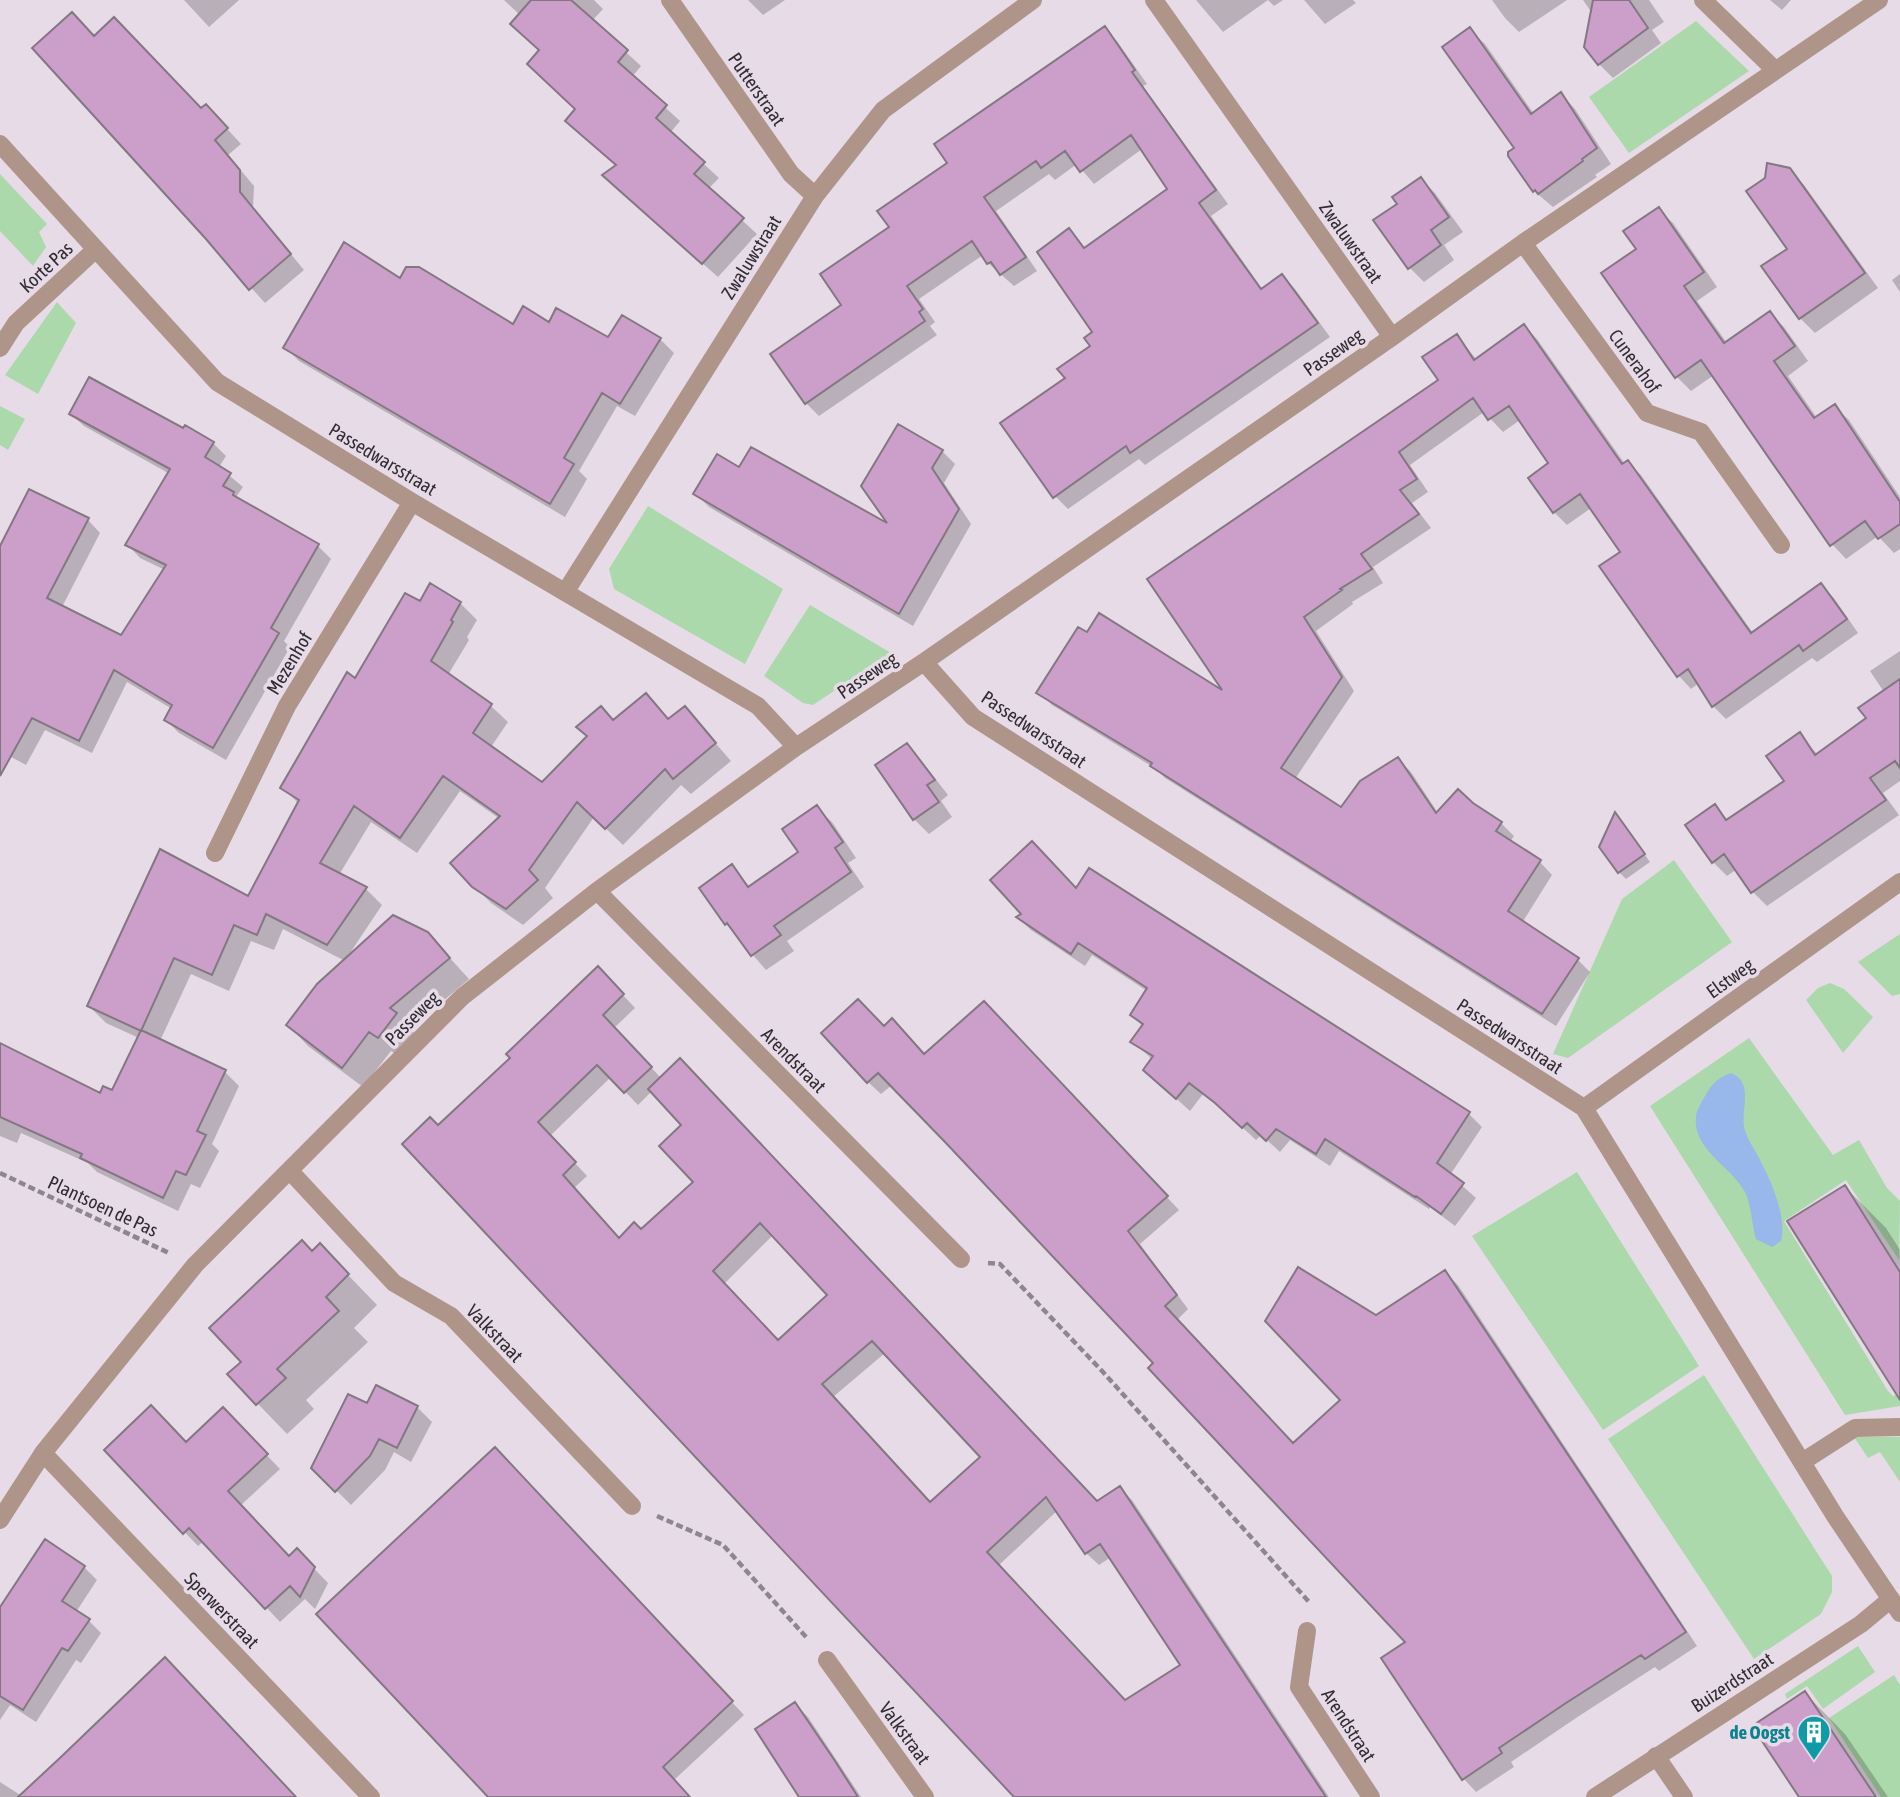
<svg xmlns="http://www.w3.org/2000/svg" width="1900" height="1797" font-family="'Asap Condensed',sans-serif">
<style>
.green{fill:#abd9ab}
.water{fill:#98b7ea}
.shadow{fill:#0003;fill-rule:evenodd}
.building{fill:#cc9fcb;stroke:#837782;stroke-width:2;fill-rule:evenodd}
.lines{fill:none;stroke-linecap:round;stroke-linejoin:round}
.path{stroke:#8e868f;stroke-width:4.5;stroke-dasharray:7 3.5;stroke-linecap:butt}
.lane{stroke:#af9589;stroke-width:18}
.street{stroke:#af9589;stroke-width:18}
.labels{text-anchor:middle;stroke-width:7;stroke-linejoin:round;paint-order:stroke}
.street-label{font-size:19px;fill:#312c31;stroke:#e7dbe8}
.culture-label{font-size:19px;font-weight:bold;fill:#0d838f;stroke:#e7dbe8;text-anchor:end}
</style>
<rect width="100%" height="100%" fill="#e7dbe8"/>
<path class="green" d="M1696,21l53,50 -120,82 -40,-56z
M0,174l47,50 -8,8 7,15 -13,19 -33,-35z
M57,302l19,21 -38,71 -33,-19z
M0,406l25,13 -17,31 -8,-5z
M648,506l135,83 -38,75 -131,-75 -5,-20z
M810,605l81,48 -78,52 -10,-2 -39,-27z
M1674,860l58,82 -164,116 -15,-4 69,-155z
M1900,934v60l-8,2 -34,-34z
M1830,983l14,6 29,28 -30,36 -37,-53 12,-12z
M1749,1038l84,117 26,-15 28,48 13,13 -1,59 -53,-80 -62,41 104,170 5,5 7,-4v14l-55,9 -195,-309z
M1577,1172l122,194 -96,64 -131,-194z
M1704,1375l128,201v16l-11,22 -67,45 -146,-220z
M1854,1437h46v45l-20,-30 -12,6z
M1858,1646l17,26 -52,37 -16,-23 -20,13 -2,-5z
M1894,1675l6,10v112h-19l-52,-79z"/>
<path class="water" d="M1731,1073c23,9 10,35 13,54 3,13 12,24 17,35 11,21 26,56 20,79l-9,6 -16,-8c-4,-13 -5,-36 -11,-47 -13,-25 -53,-43 -49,-75 0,-6 5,-14 8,-19 6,-12 14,-21 27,-25z"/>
<path class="shadow" d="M184,0h55l-30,27z
M504,0h90l9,9 -11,12 49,45 -9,11 48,44 -10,12 49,45 -11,11 49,45 -39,43 -99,-87 -2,-24 -35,-31 -5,-26 -57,-94z
M748,0h37l-22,15z
M1196,0h87l-9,6 -6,-6 -45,32z
M1304,0h49l3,3 -31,21z
M1492,0h75l-48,32 -14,-14z
M1583,0h66l15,22 -12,8 9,13 -48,35 -14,-14 -7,-51z
M1770,0h21l-9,10z
M1104,28l13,13 30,43 -4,2 85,118 -17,12 52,74 19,-14 13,13 35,48 -185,128 -6,-6 -71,50 -13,-13 12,-117 25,-32 3,-14 -26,-102 17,18 83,-59 -27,-41 -48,35 -17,-20 -22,16 -6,-6 -53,37 41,60 -23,15 -26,-23 -5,-8 -64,44 16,23 -5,4 7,9 -118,81 -13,-13 37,-98 48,-77 58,-65z
M1470,30l15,14 49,70 27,-20 14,15 36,55 -16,11 2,2 -44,30 -19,-16z
M95,38l125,83 21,23 -13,11 26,31 -1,22 51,62 -39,33 -58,-65z
M1789,169l15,16 74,103 -63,45 -15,-15 -36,-51 25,-18z
M1421,179l14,14 28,39 -19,13 10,15 -30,22 -15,-15 -10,-63z
M1658,209l15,14 44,64 -20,14 30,42 43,-30 14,14 24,34 -20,15 29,42 17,-12 15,14 51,77v52l-6,4 -16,-17 -32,23 -14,-15 -118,-169 -23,16 -14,-14 -39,-128z
M1900,274v18l-8,-12z
M400,281l113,45 36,-2 60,16 51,-1 14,14 -39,63 -18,-10 -38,65 8,8 -22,38 -266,-156 -14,-14z
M1524,326l13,13 88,125 3,-2 13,13 112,158 68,-48 13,13 24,35 -41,29 -5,-4 -86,61 -13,-13 -14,-23 -8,6 -12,-13 -57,-124 -31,-44 -24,17 -13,-13 -3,-49 -31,-43 -17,12 -19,-20 -74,53 18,27 -16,11 19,25 -58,39 10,16 -31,19 1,2 -37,27 38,60 -59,88 46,30 57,-50 13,13 27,41 34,-9 29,19 13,13 -4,6 30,20 12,13 -30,48 55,36 13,13 -34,54 -391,-248 -9,-9 -104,-64 -13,-13 189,4 213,-316 16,-44 20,24z
M71,414l112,16 30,13 13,13 -7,11 24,20 -7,10 82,49 13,13 -47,82 6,6 -64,113 -47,-27 -13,-13 6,-11 -45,-27 -35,71 -47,-23 -19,35 -26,-14v-201l88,-30 12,13 -38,74 60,31 43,-68 -25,-12 -12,-13 42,-71 -86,-48z
M942,451l13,13 -11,19 27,41 -58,102 -204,-119 -13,-13 196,34z
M431,586l29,17 17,17 -10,17 2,3 -21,35 43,31 17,16 -17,25 51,37 104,-89 24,25 15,-12 46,53 -40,33 -10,-9 -58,60 -29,-28 -49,71 8,10 -30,27 -32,-22 -18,-18 27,-66 -40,-28 -43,62 -46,-31 -32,53 27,14 16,16 -34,51 79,-23 42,46 -59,50 6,6 -16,22 -9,-6 -28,36 -55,-41 -20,-21 57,-64 -62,-32 -9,21 -23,-9 -22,50 -38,-17 -31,67 65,31 14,14 -27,58 7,7 -19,37 -9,-4 -13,27 -81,-39 -9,-9 -67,-30 -4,10 -17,-7v-91l101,50 11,-2 27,-55 -33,-15 -17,-17 159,-108 51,-94 -16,-16 73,-107 64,-77z
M1900,651v130l-17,12 16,22 -132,91 -14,-14 -16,-23 -10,7 -14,-14 1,-56 15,15 57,-40 14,-46 18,20 50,-36 16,-27 -14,-21z
M906,745l15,15 27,35 -7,6 11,16 -23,17 -15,-15 -36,-54z
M817,808l15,14 24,36 -8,5 16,24 -77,54 7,10 -28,19 -40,-46 5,-57 19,20 50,-35z
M1621,821l29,41 -24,17 -7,-7z
M1076,890l393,224 13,13 -32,48 26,23 -21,28 -25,-19 -1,2 -90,-58 -9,15 -40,-26 -10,12 -19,-17 -5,5 -26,-24 -27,-22 -13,17 -31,-28 -6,-23 -20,-18 10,-15 -11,-12 15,-24 -55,-36 -7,11 -54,-36 -13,-12z
M610,981l25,27 -21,20 47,50 436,425 23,-15 12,12 197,297h-313l-578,-670zM611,1077l27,28 14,-14 32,35 12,56 -55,49 -22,9 -45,-52 13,-12 -37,-40zM773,1235l56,60 -51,47 -54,-58zM885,1353l97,104 -51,47 -98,-107zM1058,1510l28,43 13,12 12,-8 72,109 -57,36 -127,-137z
M997,1016l182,194 -39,34 48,65 -11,11 117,125 48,-45 34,-82 69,-46 13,13 239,361 -38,25 -4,-4 -76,49 -68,46 3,5 -38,25 -12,-13 -57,-136 -251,-280 -264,-278 -11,9 -13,-12 16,-54 41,28z
M1845,1187l41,41 14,22v143z
M320,1246l57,59 -23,23 14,14 -62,58 8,9 -27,25 -58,-60 14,-12 69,-109z
M367,1405l50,2 15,15 -21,40 -17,-10 -9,18 -34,35 -38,-38z
M223,1410l57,59 -40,37 49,52 8,-7 31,32 -13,26 -10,-10 -25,23 -76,-81 -6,5 -92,-96 80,-6z
M507,1462l237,253 -70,65 16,17h-200z
M45,1541l39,26 13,13 -21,32 12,8 13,13 -20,30 -5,-3 -40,62 -26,-17 -10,15v-110z
M1805,1693l40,41 43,63h-87z
M795,1704l13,13 53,80h-59z
M0,1782l22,14 272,1h-294z"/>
<path class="building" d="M531,0h40l57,50 -10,12 49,43 -11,13 49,44 -11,12 50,44 -42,46 -100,-89 14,-10 -51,-44 10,-12 -48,-45 12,-14 -29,-26z
M1593,0h36l19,28 -50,37 -14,-18z
M72,12l22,24 20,-19 87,91 5,-4 22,24 -13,12 25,30v22l51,62 -42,36 -43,-51 -174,-191z
M1105,26l30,44 -3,2 84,118 -17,13 62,86 21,-15 36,49 -188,130 -4,-7 -73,52 -53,-75 65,-45 -8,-9 33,-23 -6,-8 8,-6 -55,-80 32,-24 15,20 83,-59 -36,-54 -51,37 -15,-21 -24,17 -5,-7 -52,36 42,60 -26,18 -9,-13 -4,2 -15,-23 -65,45 16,23 -4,3 6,9 -120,83 -35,-50 71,-49 -21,-31 69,-47 -12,-16 70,-48 -13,-19z
M1470,27l61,87 30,-22 36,56 -15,11 1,2 -45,33 -3,-4 -2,2 -25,-36v-4l6,-4 -72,-101z
M1767,163l23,5 75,105 -66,46 -38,-53 26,-17 -41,-58 19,-13z
M1421,177l28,40 -18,13 10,15 -33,24 -35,-49 24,-16 -5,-7z
M1659,207l45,65 -20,14 40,57 46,-32 25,35 -21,15 40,57 21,-14 65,98v22l-22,15 -13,-18 -35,25 -129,-186 -26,18 -74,-105 35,-24 -13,-18z
M344,242l56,36 6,-11h13l94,57 10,-18 26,16 7,-14 52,29 14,-22 39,23 -41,66 -18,-11 -38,65 10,6 -24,40 -267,-156z
M1524,324l98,140 6,-4 123,173 70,-50 26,36 -44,32 -4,-6 -87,62 -24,-38 -11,8 -78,-111 21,-14 -40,-58 -27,19 -25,-35 20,-15 -39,-57 -21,14 -15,-22 -74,54 18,27 -17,11 19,24 -58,40 11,15 -32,20 2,1 -38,27 38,60 -61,91 60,39 19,-26 38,-24 38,56 22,-24 15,14 29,19 -6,9 45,29 -33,51 71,47 -37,56 -392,-248 2,-3 -116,-70 42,-66 9,5 12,-19 123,77 -75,-111 291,-199 -16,-23 35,-23 17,26z
M89,377l94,51 2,-3 29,17 -9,15 26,16 -8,13 11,6 -1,3 86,49 -48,84 8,5 -66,115 -49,-28 8,-15 -58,-35 -35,71 -47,-23 -32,58v-230l29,-57 60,29 -42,80 74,37 45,-70 -41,-20 45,-76 -101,-55z
M898,424l45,26 -11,18 27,41 -60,105 -206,-120 24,-40 22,13 12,-20 136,76 -26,-37z
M430,583l31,19 -10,18 2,2 -22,39 61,43 -19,29 69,49 45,-46 -11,-9 25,-21 12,14 33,-27 22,26 17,-13 31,37 -43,36 -8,-10 -60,60 -28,-27 -48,68 9,10 -32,29 -34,-22 -22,-24 50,-47 -57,-40 -43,62 -46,-32 -34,57 47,24 -40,58 -61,-31 -9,21 -23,-10 -22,50 -38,-17 -33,73 -54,-25 73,-157 88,47 51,-96 -19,-12 67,-116 8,6 50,-85 15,8z
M1900,679v89l-5,-7 -25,17 16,22 -135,93 -27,-39 -12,9 -27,-38 30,-21 11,16 58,-39 -18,-25 34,-24 15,23 51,-37 -8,-10z
M907,743l28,37 -8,5 12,17 -26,18 -38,-55z
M817,805l26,37 -8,6 16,24 -77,54 7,9 -30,21 -24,-33 -2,2 -26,-37 33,-24 16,23 50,-35 -16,-23z
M1615,812l30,42 -27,19 -19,-26z
M1032,841l44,47 13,-20 381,244 -33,51 27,20 -23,31 -25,-18 -1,1 -90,-58 -9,15 -40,-25 -10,12 -19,-18 -5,5 -27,-25 -26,-20 -13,16 -33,-29 10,-14 -23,-14 13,-18 -13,-9 17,-27 -69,-45 -7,11 -55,-37 5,-3 -31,-34z
M393,915l35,17 22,26 -60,50 7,5 -19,25 -9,-6 -27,36 -56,-43 31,-41z
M598,966l26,28 -21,21 49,52 -28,26 -27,-28 -59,57 38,40 -13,13 56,63 15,-16 7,7 52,-47 -34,-36 22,-21 -33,-36 32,-31 417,443 23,-15 206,311h-312l-612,-653 28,-27 8,8 72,-67 -4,-4zM760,1223l67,72 -49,45 -65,-69zM872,1341l108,116 -50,45 -108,-118zM1046,1497l39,57 15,-10 80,121 -55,35 -138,-148z
M858,999l26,27 8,-8 32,36 60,-53 184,195 -40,35 49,64 -12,11 128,137 47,-43 -75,-79 33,-54 78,48 69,-45 241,362 -41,27 -4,-4 -75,48 -67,45 3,5 -40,27 -81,-122 24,-16 -257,-274 5,-5 -208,-221 -67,-69 -11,10 -46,-50z
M141,1030l85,40 -29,61 9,4 -20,40 -10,-4 -13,27 -83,-40 2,-4 -82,-37v-74l100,50 3,-7 9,4z
M1845,1185l55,87v128l-113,-179z
M302,1240l10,11 8,-8 29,31 -23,23 13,14 -62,58 9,9 -30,27 -29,-31 14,-12 -32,-34z
M376,1385l42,21 -21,42 -18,-9 -9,17 -35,36 -24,-24 37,-74 19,9z
M151,1405l35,37 37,-35 45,47 -40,37 61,65 8,-8 18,19 -15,30 -10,-11 -25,23 -76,-81 -6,6 -79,-84z
M495,1447l238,254 -70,66 27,30h-202l-172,-183z
M45,1539l40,27 -23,35 28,18 -22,32 -6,-3 -39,62 -23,-14v-89z
M165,1657l131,140h-278l44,-41z
M1805,1691l71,106h-77l-47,-71z
M795,1702l40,59 23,36h-59l-44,-68z"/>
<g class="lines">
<path class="path" d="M0,1173l169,80
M988,1263l12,1 103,108 207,231
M657,1516l66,29 84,93"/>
<path class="lane" d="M1802,1462l53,-34 45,-1
M1656,1756l28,41"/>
<path class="street" d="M670,0l121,174 24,22
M1154,0l238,337
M1703,0l72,70
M0,144l217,238 195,120 346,204 38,41
M1523,243l124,170 54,19 80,113
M0,348l16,-25 80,-74
M566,591l249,-395 68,-86 150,-110
M924,662l49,55 611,391 251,408 65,97
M215,853l72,-147 125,-204
M597,891l364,368
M1584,1108l316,-226
M290,1171l104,112 57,33 181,190
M43,1453l328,344
M0,1520l43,-67 152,-188 267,-268 135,-106 199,-144 128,-85 468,-325 131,-94 356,-243
M1307,1631l-8,56 72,110
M827,1660l98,137
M1595,1797l266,-173 30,-25"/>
</g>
<defs>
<symbol id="building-pin" viewBox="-11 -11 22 30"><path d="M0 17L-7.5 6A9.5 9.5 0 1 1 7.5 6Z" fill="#0f9aa8" stroke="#e7dbe8"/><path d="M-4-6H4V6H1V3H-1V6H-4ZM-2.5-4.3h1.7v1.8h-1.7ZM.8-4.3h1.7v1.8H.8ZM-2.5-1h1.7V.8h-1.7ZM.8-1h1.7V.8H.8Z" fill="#fff"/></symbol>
</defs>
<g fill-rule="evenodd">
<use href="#building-pin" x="1795" y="1713" width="38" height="52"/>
</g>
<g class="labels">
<g class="street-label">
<text transform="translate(757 89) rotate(55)" y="7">Putterstraat</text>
<text transform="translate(1351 242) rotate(55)" y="7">Zwaluwstraat</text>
<text transform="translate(751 257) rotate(-58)" y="7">Zwaluwstraat</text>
<text transform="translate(46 267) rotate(-43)" y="7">Korte Pas</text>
<text transform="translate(1333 352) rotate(-35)" y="7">Passeweg</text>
<text transform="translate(1635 361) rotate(54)" y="7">Cunerahof</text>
<text transform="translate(383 459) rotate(31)" y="7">Passedwarsstraat</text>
<text transform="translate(289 663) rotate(-59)" y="7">Mezenhof</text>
<text transform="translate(867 675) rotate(-34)" y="7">Passeweg</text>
<text transform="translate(1034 729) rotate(34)" y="7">Passedwarsstraat</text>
<text transform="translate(1730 978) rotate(-36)" y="7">Elstweg</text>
<text transform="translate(412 1018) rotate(-45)" y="7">Passeweg</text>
<text transform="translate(1510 1036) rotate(33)" y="7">Passedwarsstraat</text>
<text transform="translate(794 1060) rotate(45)" y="7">Arendstraat</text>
<text transform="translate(103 1206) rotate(25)" y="7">Plantsoen de Pas</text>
<text transform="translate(495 1333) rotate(46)" y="7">Valkstraat</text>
<text transform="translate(222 1610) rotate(46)" y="7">Sperwerstraat</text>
<text transform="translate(1732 1682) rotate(-33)" y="7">Buizerdstraat</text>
<text transform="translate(1349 1725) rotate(57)" y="7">Arendstraat</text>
<text transform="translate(905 1733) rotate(54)" y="7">Valkstraat</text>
</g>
<g class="culture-label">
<text x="1790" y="1739">de Oogst</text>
</g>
</g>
</svg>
